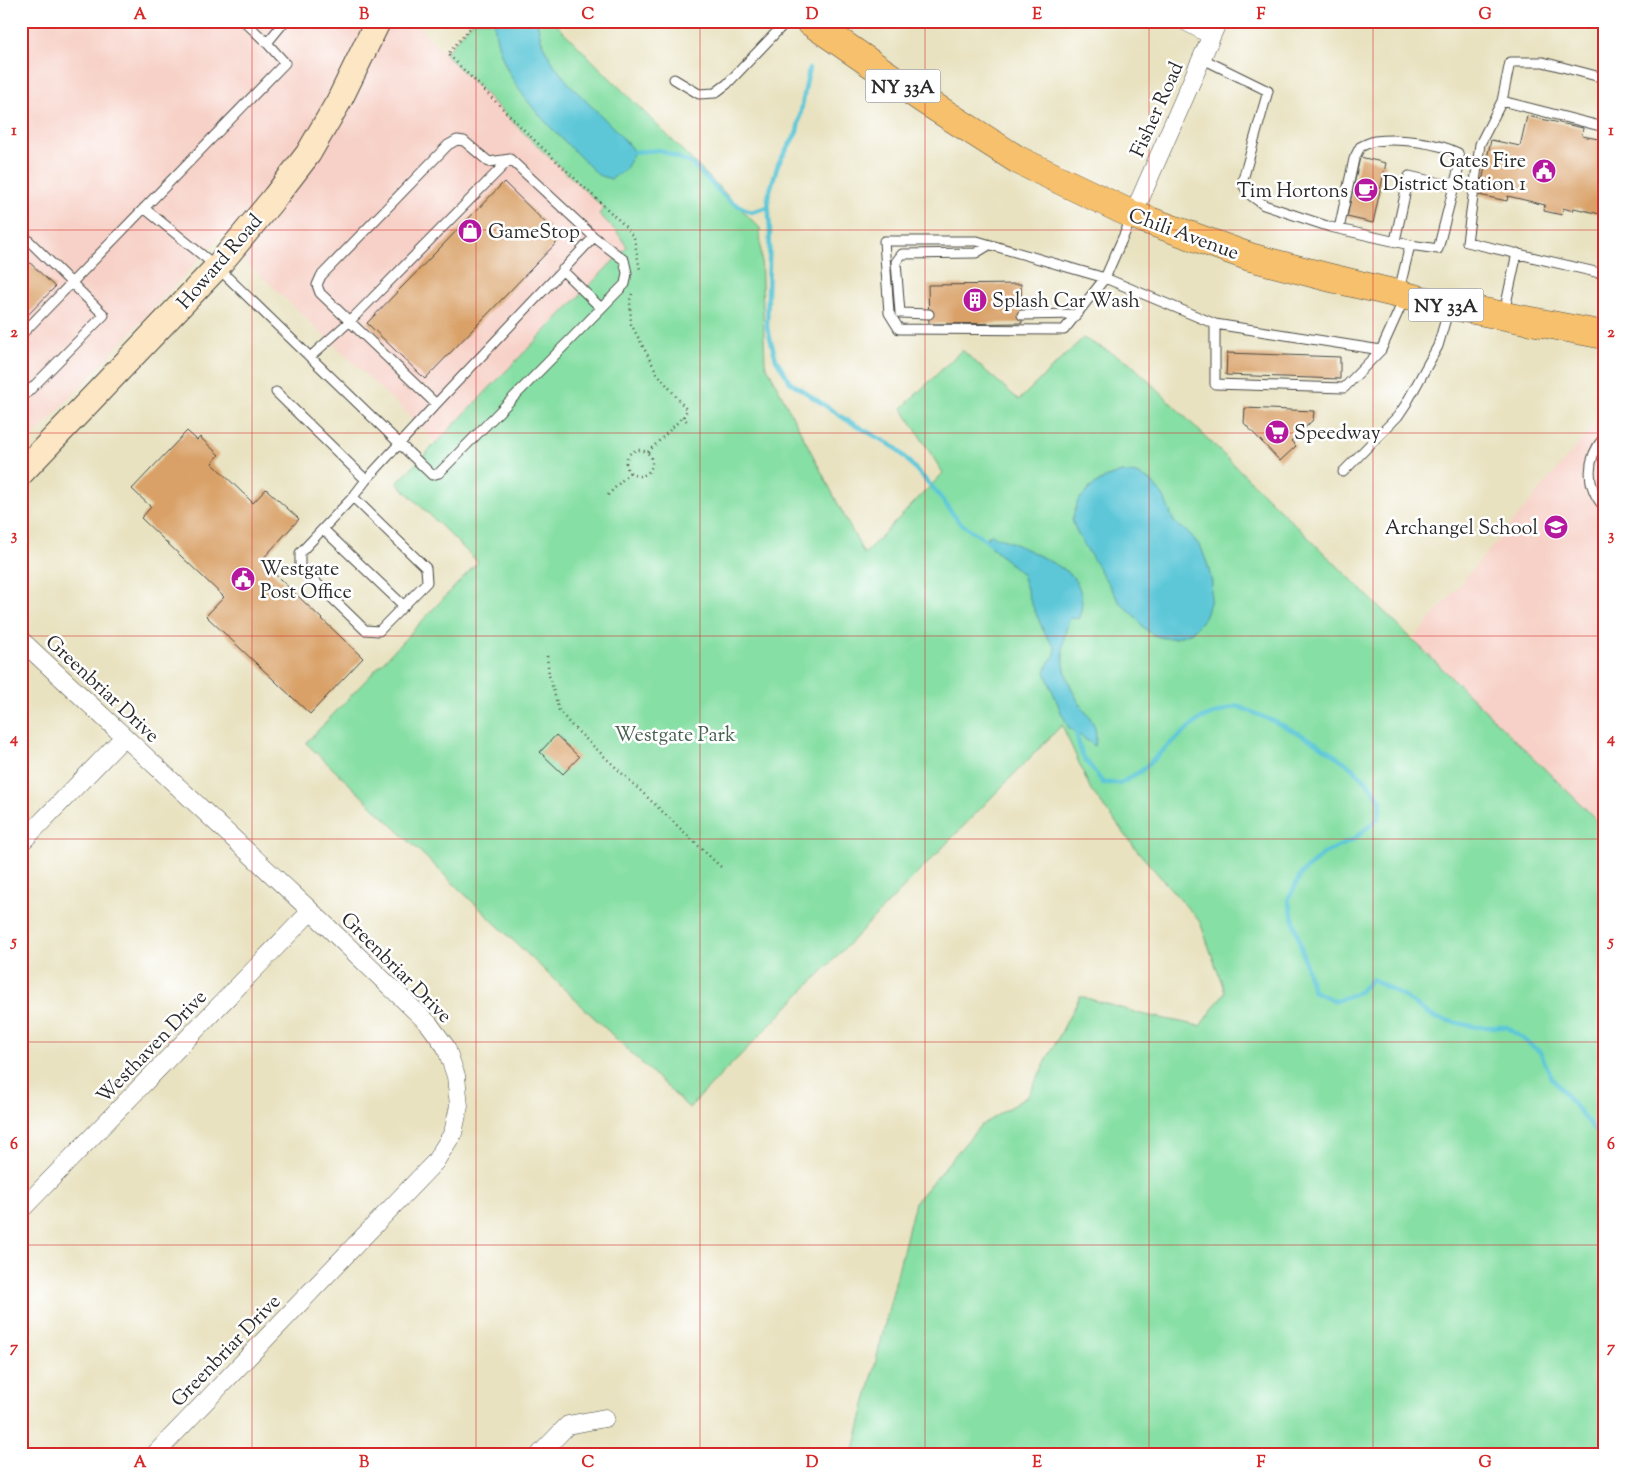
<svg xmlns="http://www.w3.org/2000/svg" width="1625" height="1475" font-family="'Sorts Mill Goudy',serif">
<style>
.built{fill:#f7d1c7}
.green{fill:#86dfa4;stroke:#588568}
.water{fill:#5dc7d8;stroke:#447982}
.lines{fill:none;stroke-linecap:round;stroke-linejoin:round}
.stream{stroke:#5dc7d8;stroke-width:4.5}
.building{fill:#d9a168}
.lane-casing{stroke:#474641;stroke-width:11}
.street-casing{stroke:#474641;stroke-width:19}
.secondary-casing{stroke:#474641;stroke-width:27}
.primary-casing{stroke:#474641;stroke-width:29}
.path{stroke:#474641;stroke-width:2.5;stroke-dasharray:1 4;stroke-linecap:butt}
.lane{stroke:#fff;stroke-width:9}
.street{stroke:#fff;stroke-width:18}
.secondary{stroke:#fce6c4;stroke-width:25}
.primary{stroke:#f7c06c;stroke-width:28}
.grid{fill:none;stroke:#d62828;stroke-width:1;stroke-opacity:0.55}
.labels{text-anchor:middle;stroke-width:5;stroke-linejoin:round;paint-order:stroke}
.shield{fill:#fff;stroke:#6b6b6b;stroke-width:1}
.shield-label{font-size:19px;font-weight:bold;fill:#2b2b2b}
.street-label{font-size:20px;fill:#2b2b2b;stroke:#fff}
.poi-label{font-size:20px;fill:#2b2b2b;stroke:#fff;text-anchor:start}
.park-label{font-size:20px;fill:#46614f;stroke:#fff}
.neatline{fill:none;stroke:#d62828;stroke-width:2}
.grid-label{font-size:16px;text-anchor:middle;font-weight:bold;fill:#d62828}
</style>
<rect width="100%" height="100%" fill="#fff"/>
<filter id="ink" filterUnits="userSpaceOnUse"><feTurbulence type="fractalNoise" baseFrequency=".02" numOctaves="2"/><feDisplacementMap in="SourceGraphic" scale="10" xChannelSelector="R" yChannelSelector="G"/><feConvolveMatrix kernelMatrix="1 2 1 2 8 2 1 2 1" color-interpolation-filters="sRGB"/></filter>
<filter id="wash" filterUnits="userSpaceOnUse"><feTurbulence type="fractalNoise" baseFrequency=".0096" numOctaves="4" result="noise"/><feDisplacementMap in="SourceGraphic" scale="20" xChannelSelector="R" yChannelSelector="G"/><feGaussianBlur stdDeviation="1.12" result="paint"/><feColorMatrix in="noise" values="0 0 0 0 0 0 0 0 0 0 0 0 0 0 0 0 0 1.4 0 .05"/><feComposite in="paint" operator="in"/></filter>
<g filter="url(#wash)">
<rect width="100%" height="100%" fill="#e8e2c0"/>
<path class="built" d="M21,21h391l117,117 75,71 -5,5 18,18 10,15 -190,195 -217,-205 -199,213z
M1604,414v413l-191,-187z"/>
<path class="green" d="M473,21h80l207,207 5,135 99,191 79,-81 -41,-65 60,-58 57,50 64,-62 46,24 475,465v627h-751l62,-252 65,-76 48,-30 52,-100 61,18 59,12 25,-34 -25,-70 -60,-68 -49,-64 -29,-65 -373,383 -383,-365 172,-181 -81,-79 230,-236 -10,-15 -18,-18 5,-6 -75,-70 -84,-84z"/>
<path class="water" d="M495,21h42c2,10 4,21 9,30 21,40 62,65 88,101l-8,17 -15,10 -13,-4c-36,-38 -87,-78 -100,-131 -2,-8 -4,-15 -3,-23z
M1121,472l16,2 14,7 13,16 10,25 15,11 12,14 7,19 4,17 -2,20 -7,16 -11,13 -17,6h-11l-11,-3 -9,-7 -10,-13 -14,-12 -43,-70 -5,-13 6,-19 12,-13 15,-10z
M991,535c22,7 40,16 60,27 7,4 15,8 20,13 11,11 14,31 7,44l-8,-1c-11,28 -9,50 5,77 10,22 25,24 20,51l-26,-18 -8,-16 -16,-40 4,-10 6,-7v-7l-11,-16 -13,-30 -9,-28 -31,-27 -4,-10z"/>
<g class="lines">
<path class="stream" d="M809,69l-12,63 -19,32 -10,33 2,34 -3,96 9,32 14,23 55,37 51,29 38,41 25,33 34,23
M634,152l26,-2 32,14 36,36 23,12 17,-5
M1075,729l7,26 21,28h18l20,-12 29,-27 30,-25 37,-13c45,18 89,37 125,71 7,6 13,16 19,24l-3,18 -24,20 -31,15 -22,20 -13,26 25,91 23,10 23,-9 13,-13 29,16 34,23 41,9h31l33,25 12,26 41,50 11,11"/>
</g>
<g id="blocks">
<path class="building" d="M1527,116l56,12 -1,8 22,4v75l-30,-7 -1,3 -10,-3 -1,7 -18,-4 1,-6 -37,-9 -1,5 -28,-6 12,-55 29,6z
M1360,157l26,6 -13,60 -26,-6z
M504,182l57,56 -136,141 -58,-56z
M21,254l34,33 -34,35z
M1021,284l1,39 -93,1 -1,-39z
M1227,353l113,4v22l-114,-4z
M1245,408l69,3 -1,9 -22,21 5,5 -16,15 -36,-38z
M187,431l10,9 3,-3 19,18 -7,8 41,40 13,-14 33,30 -38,42 102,97 -53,56 -104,-98 18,-19 -83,-79 10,-11 -19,-18z
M556,735l23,22 -16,17 -23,-22z"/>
</g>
</g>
<g filter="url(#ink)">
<use href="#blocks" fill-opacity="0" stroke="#474641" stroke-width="1"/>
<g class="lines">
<defs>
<path id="lane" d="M267,43l18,-22
M1201,58l67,33 -26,92 7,11 15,11 66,22 80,18 -11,46
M1604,78l-61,-16h-33l-8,39 -22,43 -13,98 137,32
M674,79l25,15 16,-1 12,-9 60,-63
M1502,101l102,26
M144,208l73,59 215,208 7,-2 186,-189 2,-11 -3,-13 -30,-23 -84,-78 -160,162 -40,36
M1132,217l-27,61 110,46v60l129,4 37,-38 23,-51
M1339,229l15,-70 6,-12c4,-2 10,-5 15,-6 24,-3 61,1 83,12l2,10 -22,86 -28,-4
M21,233l83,82 -83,84
M884,241h93l128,37 -41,52 -165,-1 -10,-16z
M1395,241l14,-65 45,10
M562,270l39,38
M1504,313l13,-60
M929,314l-29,-1 -4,-51 6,-8 74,-1 13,-8
M1022,315l55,-1
M1215,324l166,26
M21,335l264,-272 -18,-20 -23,-22
M276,392l90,88
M436,404l-116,-111 -3,-8 4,-9 127,-131 9,-5 7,1 25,21 21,-3
M1604,437c-18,22 -19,48 0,70
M1343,472l55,-56 8,-12 32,-58 11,-38
M353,497l-53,56v14l65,63 14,1 48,-49 -1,-14 -73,-71 13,-17 70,-76 158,-167
M323,529l81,77"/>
<path id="street" d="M1185,21l26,14
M1133,215l85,-194
M21,640l290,271 118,113 17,23 10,29 3,30 -6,27 -18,29 -280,292
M21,843l103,-106
M21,1210l290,-299
M540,1454l28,-29 37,-7"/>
<path id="secondary" d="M21,473l196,-206 58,-70 33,-43 31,-53 39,-80"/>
<path id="primary" d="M809,21l115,79 94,60 115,55 117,42 77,20 100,24 177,34"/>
</defs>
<use href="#lane" class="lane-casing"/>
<use href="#street" class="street-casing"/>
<use href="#secondary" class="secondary-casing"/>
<use href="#primary" class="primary-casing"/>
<path class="path" d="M476,21l-28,33 81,81 95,90 10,13 6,32
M632,294l-2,6 1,24 26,49 30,37 -3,6 -36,36
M682,417l7,6
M626 463a13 13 0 1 1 26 0a13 13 0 1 1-26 0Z
M608,495l22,-23
M547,656l2,19 10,35 11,14 153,145"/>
<use href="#lane" class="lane"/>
<use href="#street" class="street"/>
<use href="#secondary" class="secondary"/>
<use href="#primary" class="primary"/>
</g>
</g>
<path class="grid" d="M252,21v1433M476,21v1433M700,21v1433M925,21v1433M1149,21v1433M1373,21v1433M21,230h1583M21,433h1583M21,636h1583M21,839h1583M21,1042h1583M21,1245h1583"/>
<defs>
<symbol id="civic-disc" viewBox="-11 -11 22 22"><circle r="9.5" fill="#b5179e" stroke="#fff"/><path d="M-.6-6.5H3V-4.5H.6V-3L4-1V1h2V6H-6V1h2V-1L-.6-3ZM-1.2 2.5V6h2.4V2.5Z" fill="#fff"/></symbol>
<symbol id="cafe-disc" viewBox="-11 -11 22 22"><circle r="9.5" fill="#b5179e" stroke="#fff"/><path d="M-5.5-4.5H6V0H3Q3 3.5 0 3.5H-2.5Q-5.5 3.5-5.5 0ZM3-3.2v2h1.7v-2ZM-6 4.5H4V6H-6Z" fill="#fff"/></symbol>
<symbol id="shop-disc" viewBox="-11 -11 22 22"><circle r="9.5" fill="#b5179e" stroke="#fff"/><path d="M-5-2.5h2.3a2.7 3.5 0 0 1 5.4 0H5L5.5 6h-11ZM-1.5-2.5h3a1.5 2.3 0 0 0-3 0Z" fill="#fff"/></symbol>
<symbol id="building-disc" viewBox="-11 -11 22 22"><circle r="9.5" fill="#b5179e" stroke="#fff"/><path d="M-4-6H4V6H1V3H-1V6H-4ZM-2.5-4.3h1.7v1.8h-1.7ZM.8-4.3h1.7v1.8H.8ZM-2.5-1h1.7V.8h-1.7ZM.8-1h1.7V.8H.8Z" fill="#fff"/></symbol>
<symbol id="supermarket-disc" viewBox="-11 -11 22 22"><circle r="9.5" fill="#b5179e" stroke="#fff"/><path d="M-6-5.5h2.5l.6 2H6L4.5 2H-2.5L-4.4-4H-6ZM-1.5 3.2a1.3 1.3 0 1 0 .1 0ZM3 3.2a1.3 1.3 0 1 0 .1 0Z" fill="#fff"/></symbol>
<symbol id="school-disc" viewBox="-11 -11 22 22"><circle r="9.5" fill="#b5179e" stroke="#fff"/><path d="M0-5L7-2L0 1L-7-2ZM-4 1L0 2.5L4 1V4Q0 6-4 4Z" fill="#fff"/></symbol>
</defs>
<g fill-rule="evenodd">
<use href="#civic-disc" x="1530" y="157" width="28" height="28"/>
<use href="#cafe-disc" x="1352" y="176" width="28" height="28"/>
<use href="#shop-disc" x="456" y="217" width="28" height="28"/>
<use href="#building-disc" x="961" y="286" width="28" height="28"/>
<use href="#supermarket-disc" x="1263" y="418" width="28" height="28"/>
<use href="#school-disc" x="1542" y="513" width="28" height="28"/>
<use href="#civic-disc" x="229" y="565" width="28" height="28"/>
</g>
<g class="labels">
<g class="shield">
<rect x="865.5" y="69.5" width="75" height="33" rx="4"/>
<rect x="1408.5" y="288.5" width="75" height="33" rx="4"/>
</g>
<g class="shield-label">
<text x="903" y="93">NY 33A</text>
<text x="1446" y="312">NY 33A</text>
</g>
<g class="street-label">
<text transform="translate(1156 109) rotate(-66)" y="7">Fisher Road</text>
<text transform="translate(1184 233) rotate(20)" y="7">Chili Avenue</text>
<text transform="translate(219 261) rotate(-49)" y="7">Howard Road</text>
<text transform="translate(103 688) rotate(43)" y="7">Greenbriar Drive</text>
<text transform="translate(397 967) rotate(45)" y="7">Greenbriar Drive</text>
<text transform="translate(151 1046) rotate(-46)" y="7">Westhaven Drive</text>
<text transform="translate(225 1350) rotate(-46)" y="7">Greenbriar Drive</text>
</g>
<g class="poi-label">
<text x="1526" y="167" text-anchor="end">Gates Fire<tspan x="1526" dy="23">District Station 1</tspan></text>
<text x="1348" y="197" text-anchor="end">Tim Hortons</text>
<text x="488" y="238">GameStop</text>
<text x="992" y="307">Splash Car Wash</text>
<text x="1294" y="439">Speedway</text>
<text x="1538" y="534" text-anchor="end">Archangel School</text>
<text x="260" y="575">Westgate<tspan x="260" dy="23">Post Office</tspan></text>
</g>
<g class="park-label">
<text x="675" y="741">Westgate Park</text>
</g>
</g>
<rect width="1625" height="1475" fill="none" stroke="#fff" stroke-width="55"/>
<rect x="28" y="28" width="1570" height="1420" class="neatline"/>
<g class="grid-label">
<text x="140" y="19">A</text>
<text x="364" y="19">B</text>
<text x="588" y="19">C</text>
<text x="812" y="19">D</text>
<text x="1037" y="19">E</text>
<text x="1261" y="19">F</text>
<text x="1485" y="19">G</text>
<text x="14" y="135">1</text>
<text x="1611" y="135">1</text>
<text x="14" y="337">2</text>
<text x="1611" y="337">2</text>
<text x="14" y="540">3</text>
<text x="1611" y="540">3</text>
<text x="14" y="743">4</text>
<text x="1611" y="743">4</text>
<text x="14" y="946">5</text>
<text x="1611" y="946">5</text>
<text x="14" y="1149">6</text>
<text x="1611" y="1149">6</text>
<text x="14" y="1352">7</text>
<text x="1611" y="1352">7</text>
<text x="140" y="1467">A</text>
<text x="364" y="1467">B</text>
<text x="588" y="1467">C</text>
<text x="812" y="1467">D</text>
<text x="1037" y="1467">E</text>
<text x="1261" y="1467">F</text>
<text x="1485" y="1467">G</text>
</g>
</svg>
